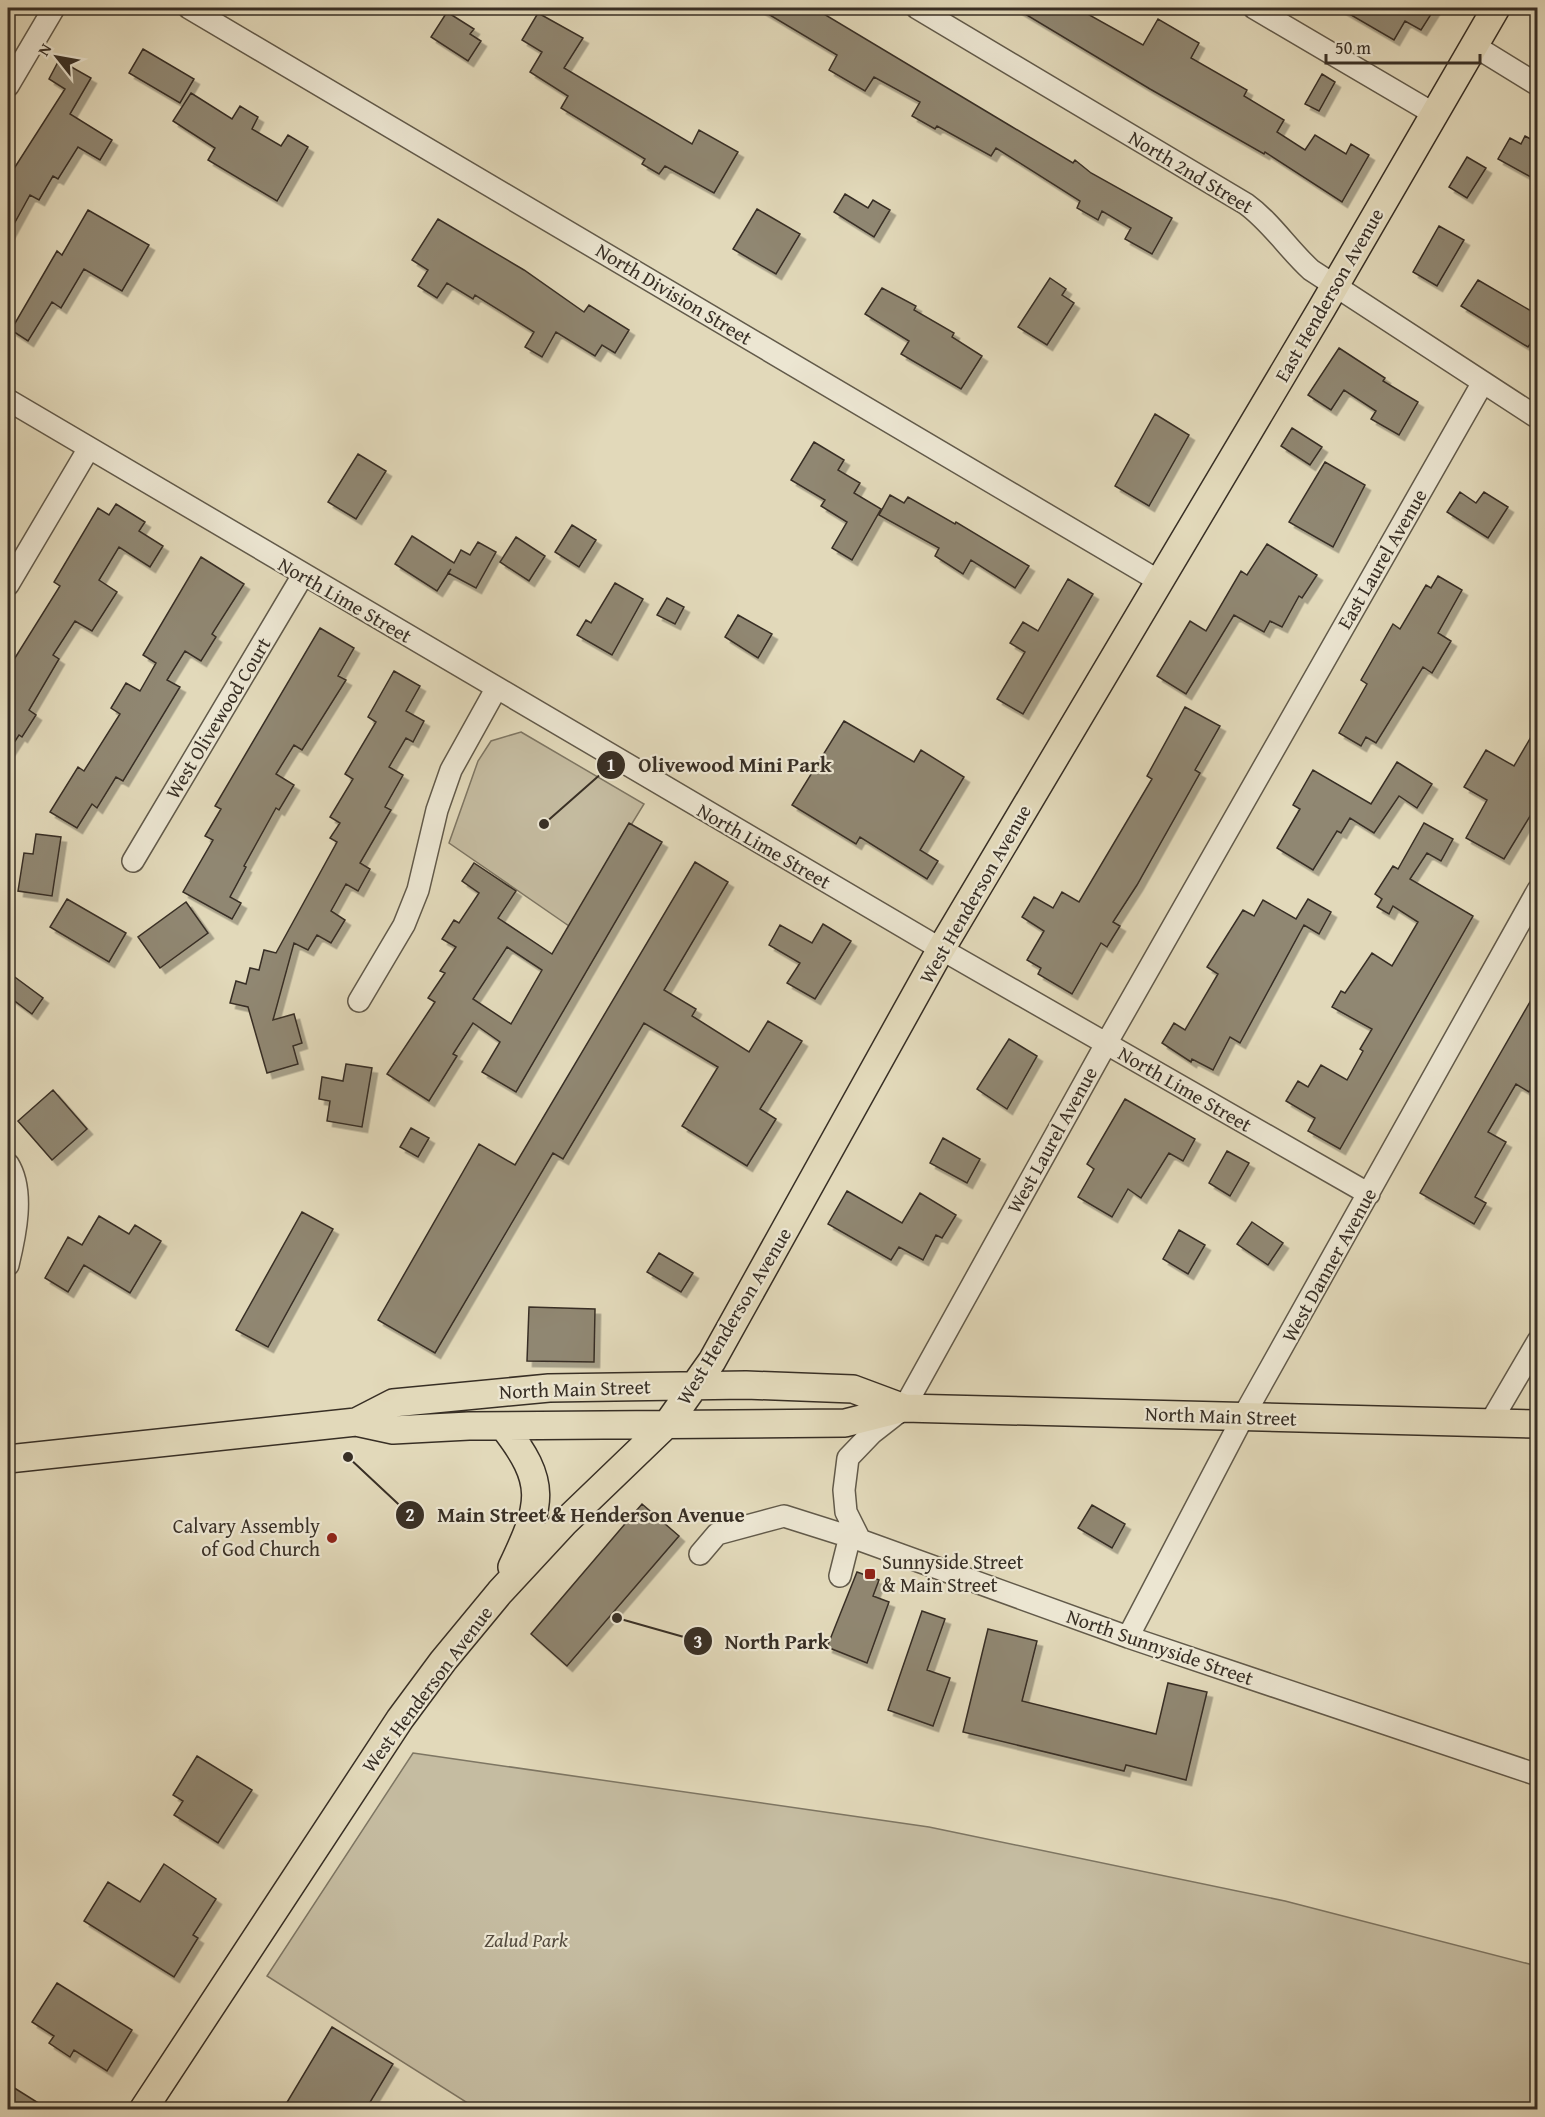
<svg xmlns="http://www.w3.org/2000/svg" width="1545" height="2117" font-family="'Gentium Book Plus',serif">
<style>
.green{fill:#c5bca1;stroke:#7e7663;stroke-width:1.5}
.building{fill:#908772;stroke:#382f25;stroke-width:1.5;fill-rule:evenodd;filter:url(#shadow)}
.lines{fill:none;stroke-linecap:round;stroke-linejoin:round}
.minor-casing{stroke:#625a4a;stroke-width:24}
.major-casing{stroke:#382f25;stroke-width:30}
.minor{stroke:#ece6d2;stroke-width:21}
.major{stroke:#e2d9ba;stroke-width:27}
.poi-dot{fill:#8f2418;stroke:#ece6d2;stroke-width:2}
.labels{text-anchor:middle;stroke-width:4.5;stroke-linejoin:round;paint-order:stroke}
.street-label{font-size:20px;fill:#382f25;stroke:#ece6d2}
.poi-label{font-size:20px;fill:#382f25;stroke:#ece6d2;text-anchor:end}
.park-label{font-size:20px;font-style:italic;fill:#544b3e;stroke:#ece6d2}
.leader{fill:none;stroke:#382f25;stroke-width:2}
.callout-dot{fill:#382f25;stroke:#ece6d2;stroke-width:2}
.mark-label{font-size:18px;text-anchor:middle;font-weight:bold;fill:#fff}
.callout-label{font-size:21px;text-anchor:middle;font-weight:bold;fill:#382f25;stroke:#ece6d2;stroke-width:4.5;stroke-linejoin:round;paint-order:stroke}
</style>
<defs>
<filter id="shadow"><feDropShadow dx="5.5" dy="5.5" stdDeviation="0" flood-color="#0004"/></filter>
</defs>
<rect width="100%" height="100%" fill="#e2d9ba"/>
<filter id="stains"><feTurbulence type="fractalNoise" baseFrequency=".00333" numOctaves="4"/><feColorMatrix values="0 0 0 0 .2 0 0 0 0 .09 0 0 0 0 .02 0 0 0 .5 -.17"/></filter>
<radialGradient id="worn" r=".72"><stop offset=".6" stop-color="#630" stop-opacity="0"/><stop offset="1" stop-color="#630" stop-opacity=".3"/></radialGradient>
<path class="green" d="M521,732l123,72 -75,122 -120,-83 29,-82 13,-20z
M413,1753l516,74 356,74 252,65v143h-1060l-210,-133z"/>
<path class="building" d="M758,8h56l195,117 64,38 2,-3 16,13 81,45 -20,36 -27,-15 6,-11 -29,-17 -4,9 -21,-12 3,-7 -84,-53 -5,8 -54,-30 -2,3 -23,-13 8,-14 -46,-25 -9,14 -36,-21 8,-15z
M1015,8h62l66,37 15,-26 41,24 -8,15 56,32 -3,6 40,24 -7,12 28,18 10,-15 31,19 5,-10 18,11 -27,47 -77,-50 -1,2 -114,-65z
M1339,8h96l-14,22 -16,-9 -11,19z
M447,12l27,17 -4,5 11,7 -13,20 -37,-24z
M538,13l45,25 -19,30 128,76 7,-14 39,22 -24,41 -49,-27 -6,8 -17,-10 3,-5 -84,-51 7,-12 -38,-24 12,-20 -20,-12z
M143,49l51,30 -14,24 -51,-30z
M59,60l32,18 -21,36 42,26 -12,20 -22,-13 -20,32 -5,-3 -14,24 -9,-5 -22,40v-61l4,-8 3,1 50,-78 -16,-10z
M1322,74l13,8 -16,29 -14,-7z
M191,93l41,26 8,-13 18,11 -6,12 29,17 7,-11 20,12 -31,54 -69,-41 7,-12 -42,-27z
M1525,136l13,7v38l-40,-22 12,-21 11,6z
M1467,157l19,11 -19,30 -18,-11z
M845,194l23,14 5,-8 17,10 -16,27 -40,-25z
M757,209l43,25 -24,40 -43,-25z
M88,210l61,35 -27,46 -38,-22 -23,39 -9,-6 -24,39 -17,-11 46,-79 5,4z
M438,219l86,51 60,42 5,-7 40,25 -14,23 -13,-8 -7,11 -39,-24 -14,25 -17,-10 9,-15 -59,-37 -2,4 -26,-16 -10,15 -19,-12 10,-16 -16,-10z
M1439,226l25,14 -27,46 -24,-14z
M1050,278l16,11 -4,6 12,8 -27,42 -29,-18z
M1478,280l60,35v18l-10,14 -67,-41z
M882,288l34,18 -2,4 40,23 -2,4 30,19 -21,33 -60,-35 8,-13 -44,-27z
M1339,348l46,30 -2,3 35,21 -19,33 -28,-16 5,-8 -32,-21 -13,20 -23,-15z
M1155,414l34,21 -40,71 -34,-20z
M1292,428l30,19 -12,18 -29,-19z
M814,442l30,18 -6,10 22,13 -6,10 27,16 -29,51 -20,-12 15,-26 -26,-16 4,-6 -34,-20z
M358,454l28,17 -30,48 -28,-17z
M1325,462l40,23 -32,62 -44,-25z
M1460,492l16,11 8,-11 24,15 -20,31 -41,-26z
M890,495l14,8 4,-6 47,27 1,-2 73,44 -14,22 -44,-28 -8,14 -28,-18 4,-8 -60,-33z
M116,504l29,18 -6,9 24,15 -13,21 -31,-20 -20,33 18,12 -25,39 -17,-10 -22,34 6,4 -30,51 7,5 -14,22 -3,-2 -11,17v-83l52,-83 -6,-4 44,-74 11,7z
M572,525l24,15 -17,27 -24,-15z
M412,536l42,27 7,-13 9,5 8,-13 18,10 -20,36 -28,-15 3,-4 -14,22 -42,-27z
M516,537l29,19 -16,25 -29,-19z
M1267,544l50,31 -15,23 -3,-2 -17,31 -12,-6 -6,11 -30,-17 -48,79 -29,-18 33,-55 16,10 35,-60 6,4z
M201,557l43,27 -32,50 4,3 -15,24 -16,-10 -18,29 13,7 -57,94 -7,-4 -19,31 -5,-4 -15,24 -27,-16 28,-45 6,4 36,-57 -9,-6 15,-25 14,8 16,-28 -13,-8z
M1438,576l24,14 -24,43 13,8 -19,32 -9,-6 -47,76 -10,-6 -5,9 -22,-13 28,-49 -6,-4 32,-56 7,5 26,-44 5,3z
M1068,579l25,15 -70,120 -26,-15 28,-47 -15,-9 13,-21 15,9z
M615,583l28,16 -31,56 -35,-20 9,-15 5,3z
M667,598l17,9 -9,17 -18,-9z
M738,615l34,19 -14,24 -33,-21z
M320,628l34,20 -16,28 8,4 -44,70 -8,-5 -18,29 18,11 -15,25 -3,-2 -32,58 2,1 -16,30 11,6 -9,16 -49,-27 30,-52 -8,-4 16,-27 -6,-3z
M394,671l26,15 -14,25 18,10 -11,21 -7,-4 -17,29 14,8 -18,32 6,3 -31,53 10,6 -12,22 -12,-7 -15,27 14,9 -14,23 -14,-8 -9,15 -14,-7 -21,77 21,-6 8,29 -9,3 5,18 -31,9 -19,-66 -18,-4 6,-22 10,3 4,-16 9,2 5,-20 12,3 61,-111 -7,-4 10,-15 -10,-6 23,-38 -8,-5 31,-52 -8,-5z
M1185,707l35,19 -25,44 5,3 -63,112 -24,37 7,4 -13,21 -6,-4 -29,51 -34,-20 3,-6 -14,-8 17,-29 -22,-14 12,-20 19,11 9,-16 17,10 73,-123 -5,-3z
M844,721l70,41 7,-12 43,27 -44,73 18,11 -11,18 -67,-42 -4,7 -64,-39z
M1538,725v78l-34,56 -38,-21 21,-38 -23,-13 22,-37 28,16z
M1397,762l35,22 -15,24 -18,-12 -25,37 -24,-15 -9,15 -4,-2 -24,39 -36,-22 23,-39 -7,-4 20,-35 58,34z
M629,823l33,19 -146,250 -34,-20 18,-30 -27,-19 -20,31 4,2 -28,45 -42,-27 48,-72 -7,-4 17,-25 -5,-2 16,-24 -14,-8 12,-19 5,3 20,-30 -17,-12 12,-18 42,28 -18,27 54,36zM507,947l35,23 -31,54 -38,-25z
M1424,823l29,16 -12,22 -14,-8 -17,26 63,37 -133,233 -32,-18 7,-13 -29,-17 12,-20 10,6 13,-22 26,15 16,-29 -3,-2 12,-20 -40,-22 9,-16 4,2 27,-40 20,13 26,-44 -25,-16 -4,8 -12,-7 5,-8 -7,-5 18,-28 5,3z
M36,834l25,3 -9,59 -34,-5 6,-38 9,1z
M695,862l33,20 -64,108 32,19 -4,7 57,36 19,-31 34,20 -42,68 16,10 -29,47 -65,-40 36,-59 -74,-44 -81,136 -10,-6 -118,200 -57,-33 101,-176 36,21z
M67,899l59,34 -17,29 -59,-35z
M1308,899l23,13 -12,22 -15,-9 -64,118 -10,-6 -17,33 -21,-11 -1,3 -29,-19 12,-20 11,7 33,-56 -11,-7 36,-57 11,6 9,-16 33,19z
M186,902l22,31 -48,35 -22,-31z
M823,924l28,17 -36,58 -28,-16 13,-20 -31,-18 11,-20 32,18z
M8,972l35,26 -11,16 -24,-18z
M1538,988v89l-9,15 -13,-8 -28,48 18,10 -31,55 11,6 -12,21 -54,-31z
M1009,1039l28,17 -30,53 -30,-20z
M346,1064l26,4 -10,59 -35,-6 3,-20 -11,-2 3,-22 21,4z
M53,1090l34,39 -35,31 -34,-39z
M1125,1099l70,40 -12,22 -14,-8 -28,45 -13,-9 -16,28 -34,-20 16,-28 -7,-5z
M411,1128l18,10 -11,19 -18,-10z
M943,1138l37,21 -13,24 -37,-20z
M1227,1151l22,12 -19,33 -21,-13z
M847,1191l55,32 18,-30 36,22 -14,23 -6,-3 -13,25 -24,-13 -8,13 -63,-36z
M302,1212l31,17 -65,118 -32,-17z
M99,1216l30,18 6,-9 26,16 -31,52 -46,-28 -16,27 -23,-14 23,-41 14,8z
M1252,1222l31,21 -15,22 -31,-21z
M1179,1230l26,15 -17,29 -25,-15z
M659,1253l34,20 -12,19 -34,-20z
M529,1307l66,2 -1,53 -67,-1z
M642,1504l37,32 -112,130 -36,-32z
M1092,1505l33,19 -13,24 -34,-20z
M857,1572l22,8 -6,16 16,6 -22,61 -40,-16z
M922,1611l23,8 -18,51 23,8 -17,48 -45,-16z
M988,1629l49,12 -15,60 134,33 12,-51 39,9 -21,88 -60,-15 -2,6 -161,-39z
M197,1756l55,34 -34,53 -44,-28 9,-14 -10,-6z
M164,1864l52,35 -23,36 5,3 -24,39 -90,-56 24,-39 32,20z
M57,1983l75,47 -25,41 -33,-21 -4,7 -21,-14 5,-7 -22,-14z
M332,2027l61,37 -27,45h-83z
M8,2084l40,25h-40z"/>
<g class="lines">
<defs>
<path id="minor" d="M189,8l970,573
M917,8l329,196c25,18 42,45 65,66l227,148
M1254,8l182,107
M1473,45l65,40
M8,86l46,-78
M8,400l933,549 428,245
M8,585l81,-137
M133,861l170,-286
M359,1001l45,-76 14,-35 19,-80 14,-40 45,-81
M8,1164c17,27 7,72 0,101
M1490,1423l48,-82
M860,1540l-14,-28 -2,-22 4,-32 24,-25 32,-25 202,-364 376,-660
M700,1554l17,-20 67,-18 76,24 268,97 410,138
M840,1576l10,-40
M1128,1637l115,-220 295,-527"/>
<path id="major" d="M356,1422l37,-19 156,-15 197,-3 107,4 51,19
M503,1426c45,57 39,78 9,141
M8,1459l348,-37 37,8 76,-4 376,-3 59,-15 634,16
M143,2110l257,-391 43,-58 57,-69 64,-69 104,-100 44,-62 229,-412 381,-641 174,-300"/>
</defs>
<use href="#minor" class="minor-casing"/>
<use href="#major" class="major-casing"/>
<use href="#minor" class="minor"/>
<use href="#major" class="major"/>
</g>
<g class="poi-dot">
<circle cx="332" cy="1538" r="6"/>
<rect x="864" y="1568" width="12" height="12" rx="3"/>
</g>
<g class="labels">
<g class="street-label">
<text transform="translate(1191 172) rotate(31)" y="7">North 2nd Street</text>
<text transform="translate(674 294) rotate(31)" y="7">North Division Street</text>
<text transform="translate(1329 295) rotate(-60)" y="7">East Henderson Avenue</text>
<text transform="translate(1382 559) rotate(-60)" y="7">East Laurel Avenue</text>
<text transform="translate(345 600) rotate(30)" y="7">North Lime Street</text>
<text transform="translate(218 718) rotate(-59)" y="7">West Olivewood Court</text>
<text transform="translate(764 846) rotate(30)" y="7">North Lime Street</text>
<text transform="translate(975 894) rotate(-60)" y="7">West Henderson Avenue</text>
<text transform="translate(1185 1089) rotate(30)" y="7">North Lime Street</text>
<text transform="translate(1052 1140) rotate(-61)" y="7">West Laurel Avenue</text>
<text transform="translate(1329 1265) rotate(-61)" y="7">West Danner Avenue</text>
<text transform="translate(734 1316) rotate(-59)" y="7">West Henderson Avenue</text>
<text transform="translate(575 1389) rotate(-2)" y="7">North Main Street</text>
<text transform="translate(1221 1416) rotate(2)" y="7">North Main Street</text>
<text transform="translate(1160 1647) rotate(19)" y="7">North Sunnyside Street</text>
<text transform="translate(427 1689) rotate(-53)" y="7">West Henderson Avenue</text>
</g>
<g class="poi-label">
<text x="320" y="1533">Calvary Assembly<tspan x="320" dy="23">of God Church</tspan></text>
<text x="882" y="1569" text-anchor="start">Sunnyside Street<tspan x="882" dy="23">&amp; Main Street</tspan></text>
</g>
<g class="park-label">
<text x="526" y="1947">Zalud Park</text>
</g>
</g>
<path class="leader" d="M544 824L611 765M348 1457L410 1515M617 1618L698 1641"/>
<g class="callout-dot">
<circle cx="544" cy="824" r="6"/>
<circle cx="348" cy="1457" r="6"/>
<circle cx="617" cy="1618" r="6"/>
<circle cx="611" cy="765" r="15"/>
<circle cx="410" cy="1515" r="15"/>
<circle cx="698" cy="1641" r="15"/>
</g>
<g class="mark-label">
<text x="611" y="771">1</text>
<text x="410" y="1521">2</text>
<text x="698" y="1648">3</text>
</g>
<g class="callout-label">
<text x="735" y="772">Olivewood Mini Park</text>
<text x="591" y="1522">Main Street &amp; Henderson Avenue</text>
<text x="777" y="1649">North Park</text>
</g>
<rect width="1545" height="2117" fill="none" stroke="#e2d9ba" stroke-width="30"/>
<rect x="9" y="9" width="1527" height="2099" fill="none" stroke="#382f25" stroke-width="3"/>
<rect x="15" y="15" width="1515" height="2087" fill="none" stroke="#382f25" stroke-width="1.5"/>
<g transform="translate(57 57) rotate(301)" stroke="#ece6d2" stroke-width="4.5" paint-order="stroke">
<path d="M0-4.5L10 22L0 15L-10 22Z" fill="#382f25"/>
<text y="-9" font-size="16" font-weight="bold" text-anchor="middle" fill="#382f25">N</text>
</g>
<path d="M1326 54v9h154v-9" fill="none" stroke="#382f25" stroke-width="3"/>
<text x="1335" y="54" font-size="18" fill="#382f25" stroke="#ece6d2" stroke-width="4.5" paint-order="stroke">50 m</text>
<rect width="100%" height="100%" filter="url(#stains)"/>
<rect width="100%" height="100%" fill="url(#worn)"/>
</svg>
